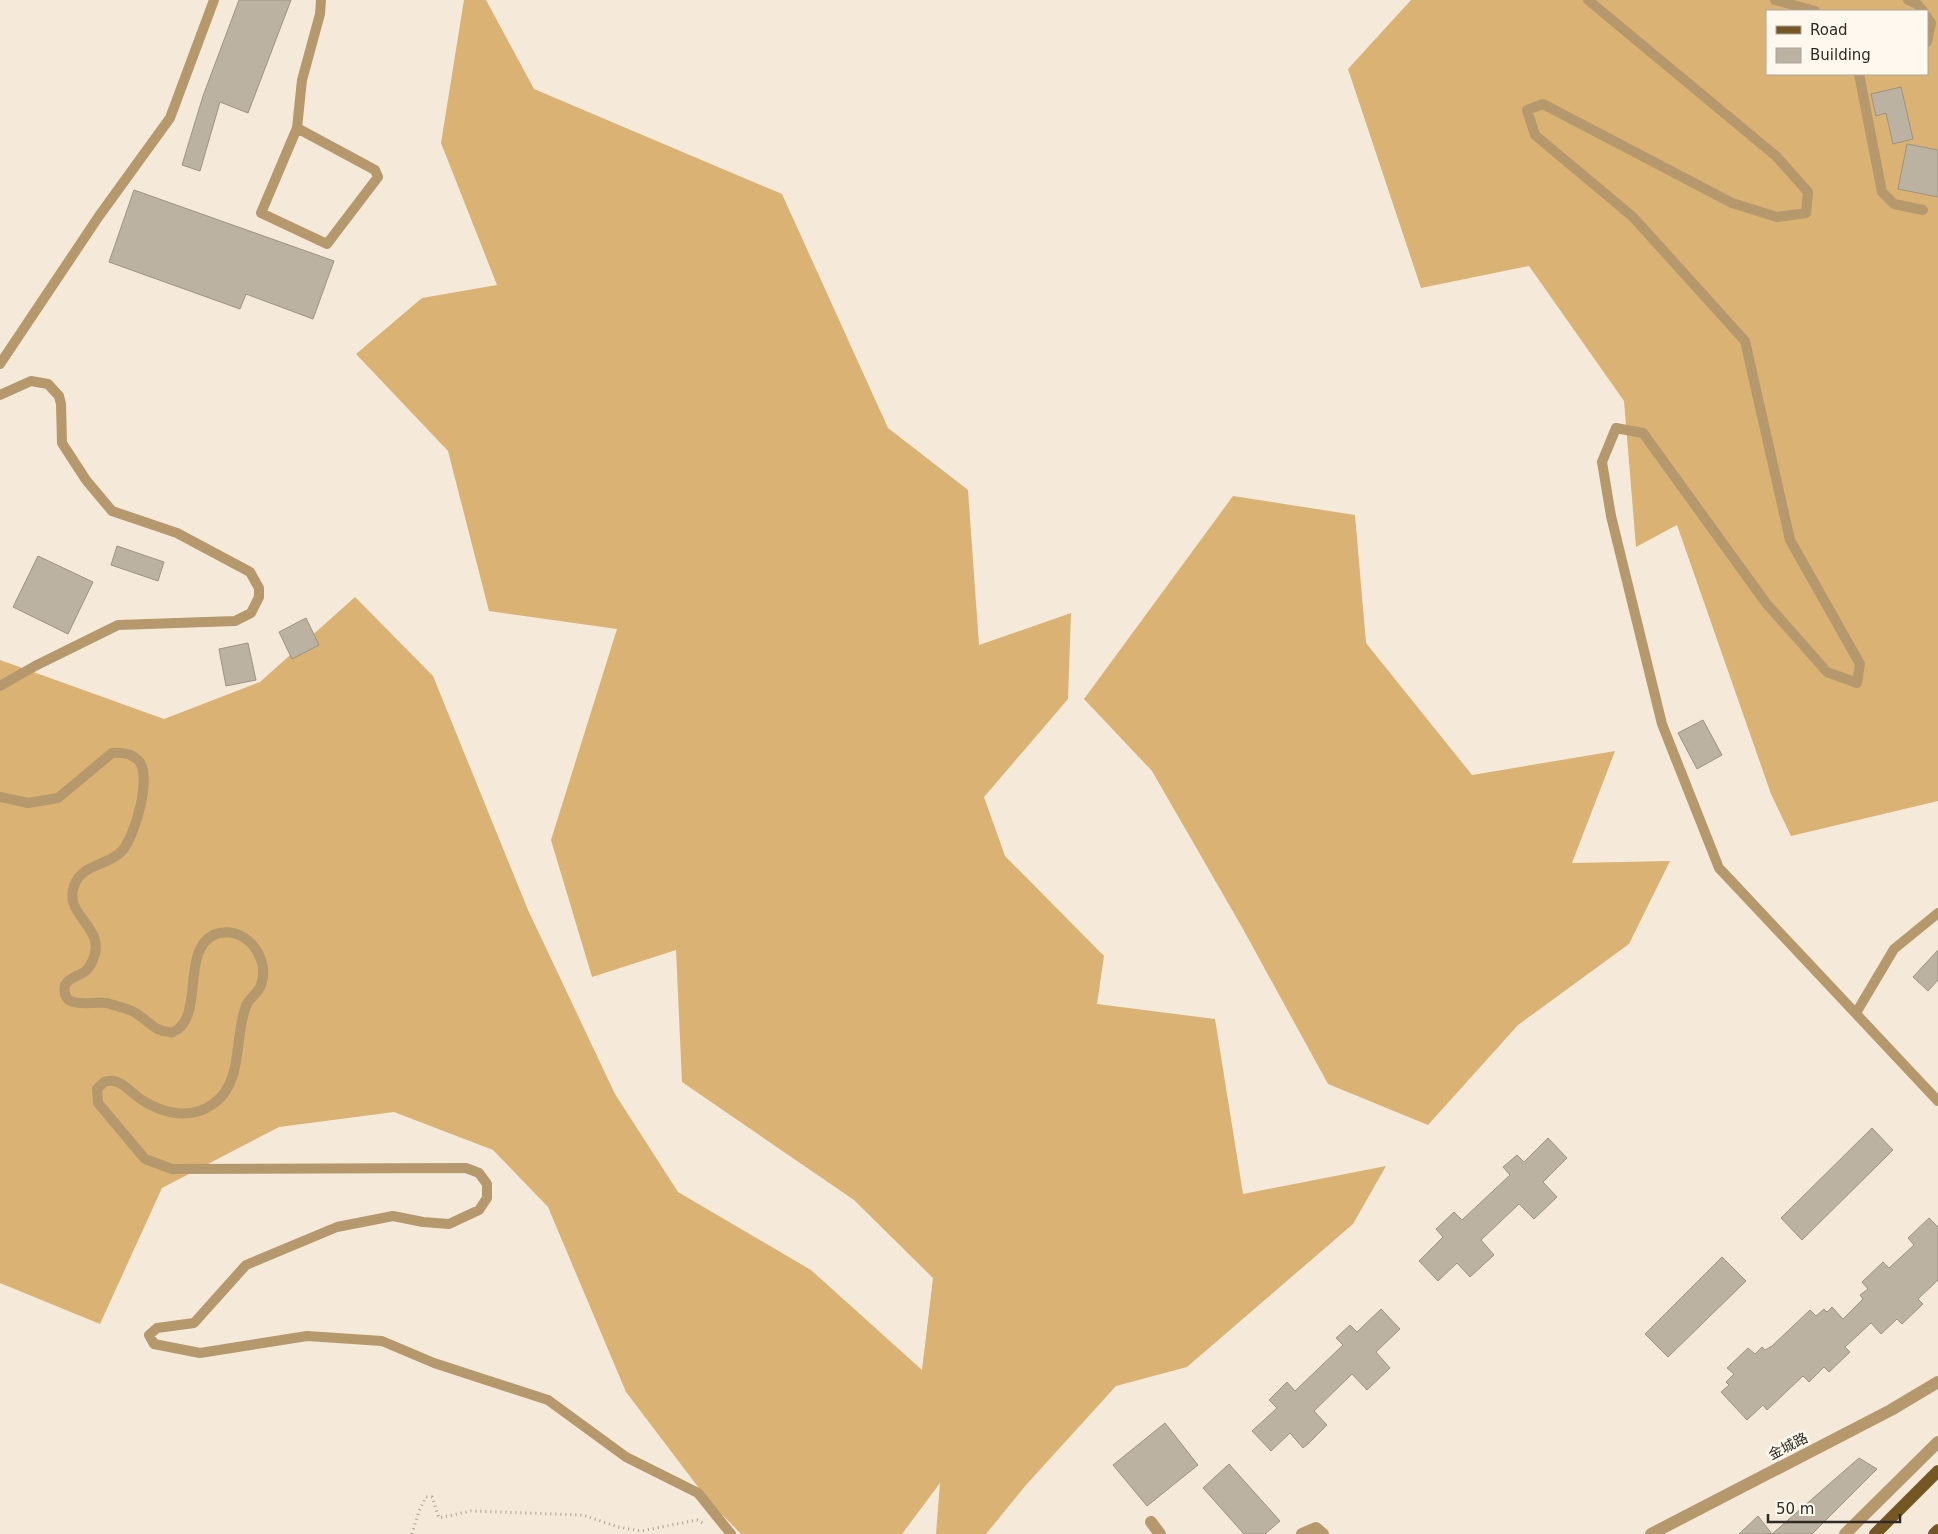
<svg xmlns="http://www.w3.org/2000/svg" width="1938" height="1534" font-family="'DejaVu Sans','Noto Sans SC',sans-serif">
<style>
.forest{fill:#dab273;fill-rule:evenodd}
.building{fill:#bcb2a2;stroke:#9d9383}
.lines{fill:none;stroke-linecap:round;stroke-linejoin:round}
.path{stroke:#a9a094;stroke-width:3;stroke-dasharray:1 4;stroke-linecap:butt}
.service{stroke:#b5986c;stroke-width:10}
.minor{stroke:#b5986c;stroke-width:12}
.tertiary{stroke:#b5986c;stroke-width:12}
.primary{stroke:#745723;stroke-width:12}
.labels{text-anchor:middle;stroke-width:5;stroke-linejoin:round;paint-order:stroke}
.street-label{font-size:14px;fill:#2e2a24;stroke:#fff8ee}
</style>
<rect width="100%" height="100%" fill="#f5eada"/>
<path class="forest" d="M464,0h22l48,89 248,105 106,234 80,62 11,155 92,-32 -3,86 -84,98 21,59 99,100 -7,48 118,15 28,175 143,-28 -33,58 -166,143 -71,19 -90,99 -40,49h-50l4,-51 -38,51h-161l-33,-34 -82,-108 -78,-185 -55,-57 -99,-38 -115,15 -117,61 -62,136 -100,-41v-623l164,59 96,-37 95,-85 78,79 95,234 87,184 63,98 133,78 111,100 11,-92 -79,-78 -172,-118 -6,-132 -84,27 -41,-137 66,-211 -128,-18 -41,-160 -92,-97 66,-56 75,-13 -56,-142z
M1411,0h527v801l-147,35 -20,-42 -94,-269 -41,22 -12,-146 -95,-135 -108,22 -73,-219zM1767,11h160v63h-160z
M1233,496l122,19 11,128 106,132 143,-24 -43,112 98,-2 -41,83 -111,81 -90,100 -100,-41 -85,-155 -91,-158 -68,-72z"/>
<path class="building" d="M239,0h52l-43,113 -28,-11 -20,69 -18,-6 21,-69z
M1901,87l12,52 -20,5 -7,-31 -10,3 -5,-22z
M1907,144l31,6v47l-40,-8z
M134,190l200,71 -21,58 -67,-25 -6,15 -131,-47z
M117,546l47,16 -6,19 -47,-16z
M38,556l55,26 -25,52 -55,-27z
M306,618l13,27 -27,14 -13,-27z
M248,643l8,37 -30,6 -7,-37z
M1703,720l19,35 -25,14 -19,-36z
M1938,950v30l-10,11 -15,-14z
M1872,1128l21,22 -91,90 -21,-22z
M1548,1138l19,20 -24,24 14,15 -23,22 -15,-15 -38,36 13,15 -24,22 -13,-14 -19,18 -19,-20 24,-24 -7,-8 18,-17 8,8 48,-45 -7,-8 14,-12 7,7z
M1929,1218l9,9v53l-20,19 5,5 -21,20 -5,-5 -16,15 -10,-11 -26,24 5,5 -21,20 -5,-5 -15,15 -6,-6 -36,34 -4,-5 -16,15 -26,-28 8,-7 -3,-3 8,-8 -7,-6 21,-20 7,6 7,-7 3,3 7,-4 38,-36 6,6 8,-7 3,3 5,-5 11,12 20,-20 -3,-4 8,-6 -6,-7 21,-20 6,6 25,-23 -6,-7z
M1722,1257l24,24 -78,76 -23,-23z
M1381,1309l19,20 -24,23 14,16 -23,22 -15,-16 -38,37 13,14 -18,18 -6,5 -13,-15 -19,18 -19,-20 25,-23 -8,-8 18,-18 8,9 48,-46 -7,-7 14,-13 7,7z
M1165,1423l33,42 -51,41 -34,-41z
M1859,1458l18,11 -65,65h-73l19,-18 14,18z
M1229,1464l51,57 -15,13h-21l-41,-46z"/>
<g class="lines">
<path class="path" d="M412,1534l7,-23 7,-14h6l7,21 32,-7 112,4 35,12 23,4 56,-11 8,4"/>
<path class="service" d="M1588,0l189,157 31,35 -2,21 -29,4 -45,-14 -189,-99 -16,6 8,25 98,82 112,124 45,199 70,124 -3,19 -30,-11 -61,-69 -123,-170 -27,-5 -14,34 9,54 51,208 57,144 219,233
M1775,0l40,11
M1908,0l9,4 6,7
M1927,17l4,6 -4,19
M1859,74l23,118 12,12 29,6
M297,128l78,42 3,7 -51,67 -66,-31 36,-85 5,-48 18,-66 1,-14
M0,364l99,-148 71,-98 44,-118
M0,395l31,-14 17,3 11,12 2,8 1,39 24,37 26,31 65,22 73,39 9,16v9l-8,16 -16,8 -117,4 -83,41 -35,20
M0,797l28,6 30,-5 54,-45c10,-1 20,0 27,8 13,17 -4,75 -17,90 -14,15 -41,13 -48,35 -11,31 35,41 18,76 -9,18 -19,10 -27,23 -5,28 30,14 45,19 7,2 15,4 22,7 15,7 23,23 41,21 33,-14 6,-84 43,-98 29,-10 55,24 45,51 -3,9 -12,13 -15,21 -12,30 -2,77 -33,98 -22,16 -49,10 -71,-4 -12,-7 -22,-24 -38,-18l-7,7 1,14 47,56 27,10 294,-1 13,5 8,11v14l-8,12 -30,14 -26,-2 -30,-6 -56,11 -91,38 -52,58 -37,5 -8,7 5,9 46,9 107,-17 75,5 52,22 114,37 78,57 72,36 33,41
M1856,1013l38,-64 44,-36"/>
<path class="minor" d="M1151,1522l9,12
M1302,1534l14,-6 7,6"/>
<path class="tertiary" d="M1651,1534l240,-124 47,-28
M1845,1534l93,-92"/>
<path class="primary" d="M1875,1534l63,-63
M1934,1534l4,-4"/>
</g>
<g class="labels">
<g class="street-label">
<text transform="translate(1788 1446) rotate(-27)" y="5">金城路</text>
</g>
</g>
<rect x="1766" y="10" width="162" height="65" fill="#fff8ee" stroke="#aba69d"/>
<rect x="1776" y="26" width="25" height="8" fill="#745723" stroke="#aba69d"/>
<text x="1810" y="35" font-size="15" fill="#2e2a24">Road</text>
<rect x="1776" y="48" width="25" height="15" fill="#bcb2a2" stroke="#aba69d"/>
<text x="1810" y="60" font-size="15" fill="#2e2a24">Building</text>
<path d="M1768 1514v8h132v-8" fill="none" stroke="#2e2a24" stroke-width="2.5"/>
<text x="1776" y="1514" font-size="15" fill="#2e2a24" stroke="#fff8ee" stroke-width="4" paint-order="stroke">50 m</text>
</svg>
